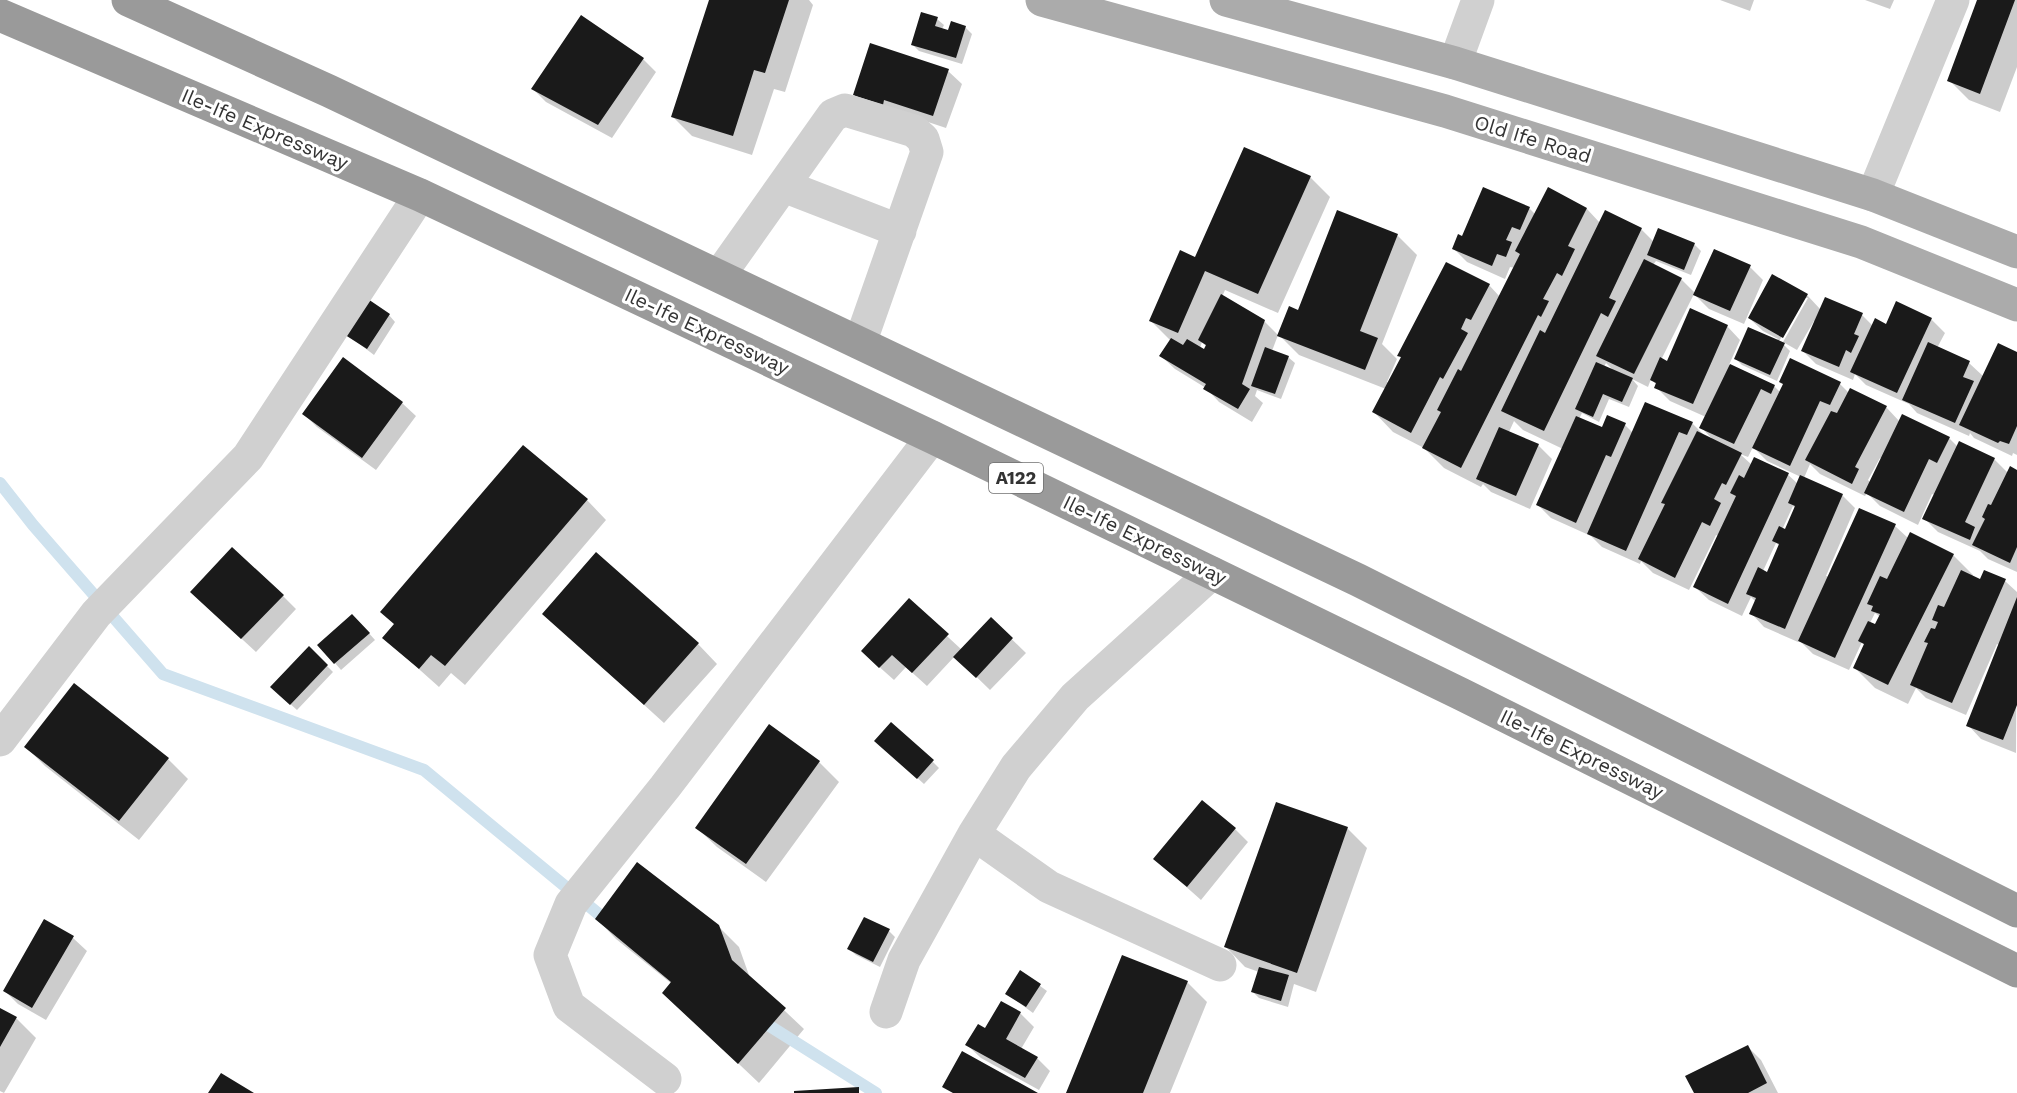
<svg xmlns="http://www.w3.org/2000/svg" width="2017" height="1093" font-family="'Work Sans',sans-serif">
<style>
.shadow{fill:#0003;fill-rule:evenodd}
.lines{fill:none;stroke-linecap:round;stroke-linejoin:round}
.stream{stroke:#cfe2ee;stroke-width:12}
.building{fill:#1a1a1a}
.minor{stroke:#d0d0d0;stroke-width:33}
.major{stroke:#ababab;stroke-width:33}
.highway{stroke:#9a9a9a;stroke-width:33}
.labels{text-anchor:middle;stroke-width:6;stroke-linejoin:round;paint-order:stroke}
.shield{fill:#fff;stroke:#707070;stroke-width:1.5}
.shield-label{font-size:18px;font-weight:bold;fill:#333}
.street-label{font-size:20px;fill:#333;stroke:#fff}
</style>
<rect width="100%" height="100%" fill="#fff"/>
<path class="shadow" d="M710,0h99l4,5 -28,87 -11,-3 -22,66 -60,-19 -20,-20z
M1720,0h34l-4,11z
M1865,0h29l-4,9z
M1979,0h38v67l-17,45 -31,-12 -20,-20z
M937,19l7,6 -2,4 7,2 16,-4 7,7 -10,30 -43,-13 -6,-6z
M643,59l13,13 -44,66 -66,-36 -13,-13z
M948,71l14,13 -16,44 -48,-16 -30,-4 -14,-14z
M1310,177l20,20 -52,116 -53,-23 -3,7 42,24 14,14 -6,16 16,6 7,6 -14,36 -24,-9 -2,6 8,7 -11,19 -33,-20 -13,-14 -31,-19 -14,-13 10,-15 -20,-20 45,-63zM1202,342l5,5 -2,4 -5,-3z
M1549,190l38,19 13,14 41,6 13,13 5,-12 35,14 7,7 -10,24 -35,-14 -3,4 28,14 15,15 54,-27 13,13 -19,44 -35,-15 -15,-15 -33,66 6,3 60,-37 13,14 -11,25 45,21 7,7 59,-9 9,9 37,14 14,15 49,16 9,9 36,12 14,14 9,-2v101l-29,-13 -8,-8 -42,-19 -14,-14 11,-23 -3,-1 -14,31 -38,-19 -13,-13 -2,3 -45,-22 -10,-10 -6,14 38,17 13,13 -29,68 3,1 31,-67 35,16 13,12 45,17 20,20 -1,2 9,4h24l12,11 -1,161 -35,-14 -13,-14 31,-80 -2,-1 -31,71 -40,-17 -10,-10 -8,16 -33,-16 -20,-20 10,-22 -3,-4 -13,28 -36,-16 -14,-14 -1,2 -34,-15 -13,-14 5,-11 -5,-5 -9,19 -33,-16 -14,-13 24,-51 -3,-1 -27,55 -36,-17 -12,-12 -1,3 -38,-17 -11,-11 -40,-18 -13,-13 25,-56 -40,-19 -9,-9 -5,11 29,13 14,14 -22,50 -39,-17 -8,-8 -2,3 -37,-19 -20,-20 -31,-16 -19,-20 12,-23 -87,-34 -20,-20 20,-23 98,-77 20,20 -35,89 15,15 -10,23 2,1 13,-24 -3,-4 90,-70 11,12 15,-29 -5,-1 -5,12 -38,-17 -14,-14 10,-10 66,-30 7,7zM1606,363l8,8 -10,-4zM1632,379l16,8 3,-8 6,6 -1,2 14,14 36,16 -5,10 13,14 -8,-4 -14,-14 -59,10 -8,-8 -23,4 -23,-10 3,-6 17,9 10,-23 20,8 9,-21zM1753,447l14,14 34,16 -3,7 -14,-13v1l-32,-7 -12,-11 8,3zM1880,458l2,1 -11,24 -3,-3zM1793,506l3,3 -10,22 -4,-1zM1776,543l4,3 -12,28 -5,-3zM1875,613l5,4 -5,9 -5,-3z
M1773,276l34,19 14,15 41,5 11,11 58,-7 14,14 -8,15 32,15 14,13 34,-23v102l-4,-2 -1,3 -38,-18 -4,-5 -1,3 -52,-23 -8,-9 -43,-19 -11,-11 -2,6 -37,-16 -13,-13 13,-29 -2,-1 -17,29 -14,-8 25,-44h-3l-27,45h4l8,8 -13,30 -35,-16 -7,-7 41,-17 2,-2 -15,-8 -14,-13z
M389,315l6,7 -21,33 -33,-25z
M402,403l14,13 -40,54 -59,-43 -13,-13z
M587,500l19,20 -141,165 -14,-12 -12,14 -55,-49z
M283,596l13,13 -40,43 -51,-47z
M909,601l53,49 29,-31 35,34 -36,37 -35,-34 -28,30 -21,-19 -12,13 -18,-16z
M544,614l154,30 19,20 -53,59z
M359,622l16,18 -34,30 -6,-7z
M309,648l24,24 -36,38 -19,-17z
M74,686l94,73 20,20 -49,61 -94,-74 -19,-19z
M883,747l49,14 7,7 -15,16z
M819,762l20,20 -73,100 -49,-35 -20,-19z
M1347,828l20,20 -51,144 -22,-8 -6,23 -29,-9 -6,-6 6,-20 -14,-5 -19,-20z
M1235,829l13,13 -47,58 -46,-41z
M597,919l121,7 21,21 11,31 54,51 -45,54 -75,-71 -12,-28 -56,-45z
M45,921l28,17 14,13 -41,69 -28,-16 -13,-13z
M889,931l6,6 -15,30 -24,-12 -7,-6z
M1021,972l26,19 -14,22 -26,-19z
M1187,982l20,20 -37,91h-102z
M0,1009l16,9 20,20 -32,55 -4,-2z
M1020,1013l14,14 -13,22 16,9 13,13 -11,19 -58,-32 -14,-13 19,-15z
M1747,1046l14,14 17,33h-83z"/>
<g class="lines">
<path class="stream" d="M0,483l33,42 130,149 261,96 188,155
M757,1018l119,75"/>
</g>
<path class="building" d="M709,0h80l-24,73 -11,-3 -21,66 -62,-19z
M1977,0h38l-35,94 -33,-13z
M921,12l17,5 -3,9 13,4 3,-9 15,5 -10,32 -45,-13z
M581,15l63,43 -46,67 -67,-36z
M870,43l79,26 -16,47 -49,-16 -1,5 -30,-10z
M1244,147l67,29 -53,118 -53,-23 -27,62 -29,-12 31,-71 15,7z
M1483,187l47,20 -10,23 -8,-3 -6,13 6,2 -6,15 -9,-3 -5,12 -40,-17 6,-15 4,2z
M1548,187l39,21 -19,38 7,3 -13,27 -5,-3 -14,26 6,2 -8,16 -3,-2 -77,153 -39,-20 19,-36 -4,-2 21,-41 3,2 59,-117 -5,-3z
M1337,210l61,24 -38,97 18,7 -13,32 -88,-34 12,-30 9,4z
M1605,210l37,18 -33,70 7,3 -8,16 -7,-4 -57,118 -43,-20 39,-81 5,3z
M1658,228l37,15 -11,27 -37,-15z
M1714,249l37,16 -21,46 -37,-16z
M1644,259l38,19 -48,96 -38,-18z
M1446,262l44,22 -19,36 -5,-2 -5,11 7,4 -25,46 -3,-2 -29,56 -39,-21 29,-55 -4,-1z
M1772,274l36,20 -25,44 -35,-20z
M1221,294l44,26 -23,64 8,5 -12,20 -35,-20 3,-5 -47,-28 12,-18 12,7 4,-6 17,10 2,-4 -8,-5z
M362,295l28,19 -23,35 -28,-18z
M1825,297l38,16 -9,21 5,2 -8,17 -5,-3 -7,17 -38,-16z
M1896,301l36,17 -35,75 -47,-21 25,-54 11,6z
M1690,308l38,17 -35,79 -39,-16 2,-5 -6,-3 10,-23 7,4z
M1748,327l37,16 -15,32 -36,-16z
M1928,342l42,19 -7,16 11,4 -19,42 -53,-23z
M1998,343l19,9v74l-8,18 -9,-3 -2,2 -39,-18z
M1265,347l24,9 -14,38 -24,-8z
M343,357l60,45 -41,56 -60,-44z
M1790,358l51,24 -11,23 -10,-4 -30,65 -38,-18 31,-64 -4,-2z
M1596,362l37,16 -11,24 -19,-8 -10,23 -18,-8z
M1730,364l45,21 -4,9 -10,-5 -27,55 -35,-16z
M1850,388l37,18 -32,61 4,2 -7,15 -47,-24 26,-49 6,2z
M1645,402l48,20 -6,13 -8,-3 -53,119 -39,-17z
M1902,414l48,23 -13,26 -8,-4 -25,53 -40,-19z
M1607,415l19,8 -15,34 -5,-2 -30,68 -40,-18 40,-89 26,11z
M1499,427l40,17 -23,52 -40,-17z
M1697,431l45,22 -16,32 -4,-2 -8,16 7,4 -11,23 -8,-4 -27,56 -37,-19 27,-55 -4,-1z
M1959,441l36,17 -30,64 10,5 -5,13 -48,-21z
M523,445l65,54 -143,167 -14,-11 -12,14 -37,-31 12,-14 -14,-12z
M1754,457l35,16 -61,131 -35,-17 43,-91 -6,-3 9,-18 5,3z
M2010,466l7,4v77l-7,16 -38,-18 13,-26 -3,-2 6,-13 3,1z
M1800,475l43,19 -58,135 -36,-15 7,-16 -10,-4 12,-27 9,5 12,-28 -7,-3 7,-15 6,3 10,-23 -7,-3z
M1859,508l37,16 -61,134 -37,-17z
M1910,532l44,22 -66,131 -35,-17 11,-24 -6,-3 10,-20 7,3 5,-10 -9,-3 2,-5 -6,-2 13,-28 7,3z
M232,547l52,48 -43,44 -51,-47z
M596,552l103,91 -55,62 -102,-91z
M1961,570l19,9 4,-9 22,9 -54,124 -42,-18 18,-42 -4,-1 7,-14 4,1 3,-7 -6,-2 6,-15 6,2z
M2017,597v108l-14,35 -37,-14z
M909,598l40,36 -37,39 -20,-18 -13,13 -18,-17z
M352,614l18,19 -36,31 -17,-19z
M991,617l22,21 -37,40 -23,-21z
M309,646l19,19 -38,40 -20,-18z
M74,683l95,75 -50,63 -95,-74z
M891,722l43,38 -17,19 -43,-38z
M769,724l51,37 -74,103 -51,-36z
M1202,800l34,28 -49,59 -34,-28z
M1276,802l72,25 -51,146 -73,-26z
M637,862l82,63 13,35 54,48 -48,56 -76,-71 9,-11 -76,-63z
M864,917l26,12 -17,33 -26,-13z
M44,919l30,17 -42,72 -29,-17z
M1122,955l66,26 -45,112h-77z
M1259,967l30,8 -8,26 -30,-9z
M1020,970l21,14 -15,23 -21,-13z
M1001,1001l20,11 -15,27 32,18 -13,21 -60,-33 13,-21 7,4z
M0,1008l17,9 -17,30z
M1748,1045l19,38 -19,10h-54l-9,-17z
M962,1051l76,42h-85l-11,-6z
M221,1073l33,20h-46z
M859,1087v6h-65v-2z"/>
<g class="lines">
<path class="minor" d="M1455,63l23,-63
M784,186l116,45
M1873,195l80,-195
M719,276l114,-161 12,-5 69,21 9,8 4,13 -67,191
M0,740l96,-126 152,-157 172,-262
M974,834l75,53 171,78
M886,1012l18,-52 70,-126 42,-67 59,-70 137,-124
M665,1079l-96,-73 -19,-51 21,-51 94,-117 267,-350"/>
<path class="major" d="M1042,0l403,111 416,131 156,63
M1226,0l229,63 418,132 144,57"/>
<path class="highway" d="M128,0l201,91 1029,489 659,331
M0,15l420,180 512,242 529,257 556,277"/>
</g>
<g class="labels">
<rect class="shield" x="989" y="463" width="54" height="30" rx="4.5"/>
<g class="shield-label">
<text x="1016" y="484">A122</text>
</g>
<g class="street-label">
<text transform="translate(265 129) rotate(23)" y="7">Ile-Ife Expressway</text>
<text transform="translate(1533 139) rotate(17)" y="7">Old Ife Road</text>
<text transform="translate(707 331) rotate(25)" y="7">Ile-Ife Expressway</text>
<text transform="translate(1145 540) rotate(26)" y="7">Ile-Ife Expressway</text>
<text transform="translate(1582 754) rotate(26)" y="7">Ile-Ife Expressway</text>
</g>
</g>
</svg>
